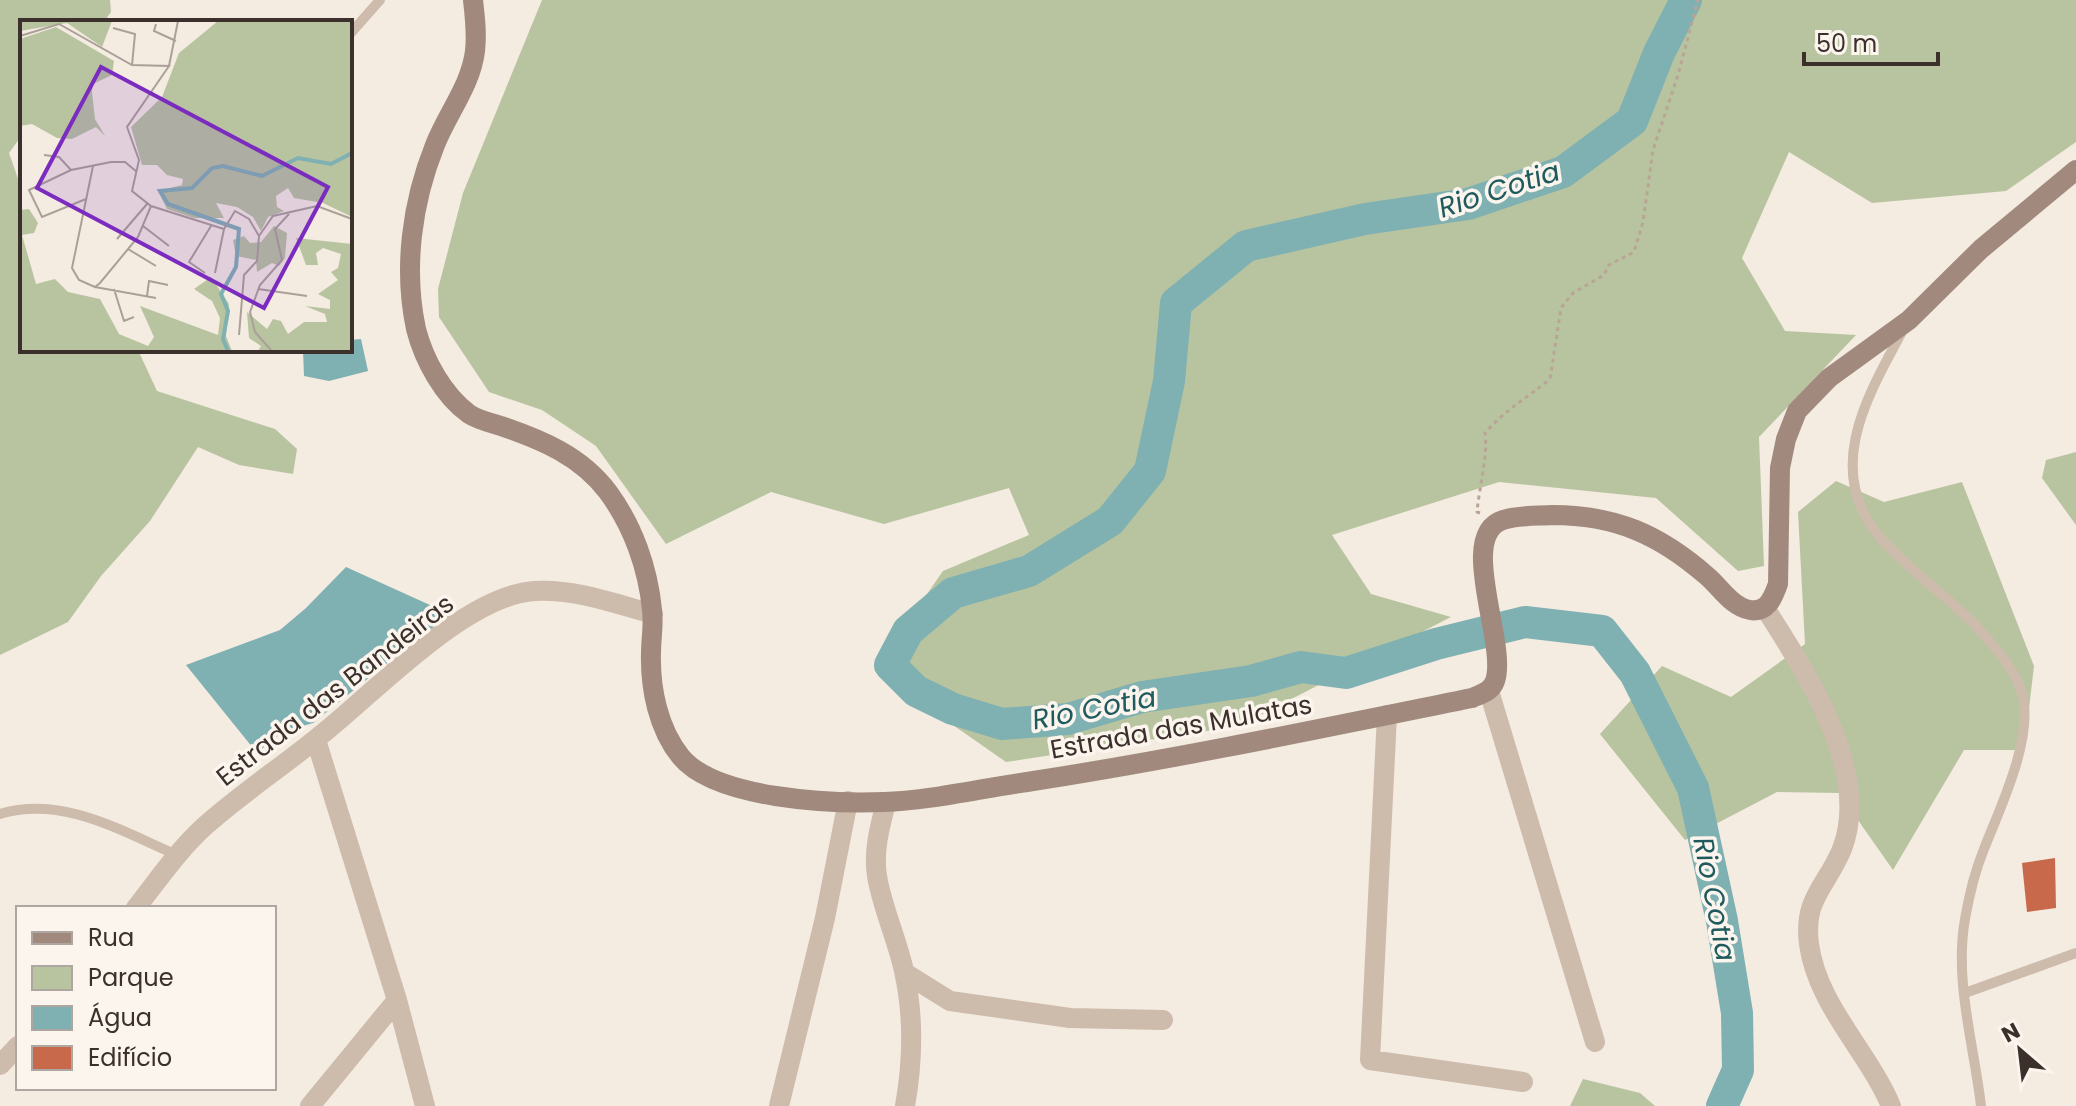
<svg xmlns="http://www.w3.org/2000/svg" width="2076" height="1106" font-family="Poppins,sans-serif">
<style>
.green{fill:#b8c4a0}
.water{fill:#7fb0b2}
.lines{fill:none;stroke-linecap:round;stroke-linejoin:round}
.river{stroke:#7fb0b2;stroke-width:32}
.building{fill:#c8694b}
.path{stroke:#b9a596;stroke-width:3;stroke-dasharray:4 4;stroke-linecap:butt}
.lane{stroke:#cdbbac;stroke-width:10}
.street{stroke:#cdbbac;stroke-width:20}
.secondary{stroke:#a18a7d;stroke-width:20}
.labels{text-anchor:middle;stroke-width:7;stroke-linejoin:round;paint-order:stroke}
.street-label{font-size:26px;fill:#3b302b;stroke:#fbf5ee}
.water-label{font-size:28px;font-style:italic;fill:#1f5a5e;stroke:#fbf5ee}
.inset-river{fill:none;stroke:#7fb0b2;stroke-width:4}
.inset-road{fill:none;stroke:#aaa098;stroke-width:2}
.view{fill:#7b2cbf;fill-opacity:0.15;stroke:#7b2cbf;stroke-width:4}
.inset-edge{fill:none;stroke:#3b302b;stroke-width:4}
</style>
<rect width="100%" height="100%" fill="#f4ebe1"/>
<path class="green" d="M0,0h110l1,12 -7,10h-82v113l-13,18 13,37v160h116l19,41 118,38 22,20 -4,25 -54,-9 -41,-18 -48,74 -49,55 -33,46 -68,33z
M542,0h1534v142l-70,49 -134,12 -83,-51 -47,106 43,73 71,4 -97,102 5,129 -26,5 -82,-73 -157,-16 -167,53 39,59 80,23 -212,109 -233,36 -132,-92 69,-99 86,-36 -20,-47 -125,36 -113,-32 -105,52 -70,-98 -54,-36 -53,-18 -50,-75 -1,-28 25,-96z
M2076,452v73l-34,-47 4,-18z
M1836,481l48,21 78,-20 72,184 -10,84h-60l-71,120 -54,-77 -62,-1 -92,48 -85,-106 62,-68 69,31 74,-53 -7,-132z
M1583,1079l57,14 15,13h-85z"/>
<path class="water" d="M361,339l7,32 -39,10 -25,-5 -1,-26h47v-10z
M346,567l106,48 -30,20 -109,88 -31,9 -25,21 -71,-88 94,-35 26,-22z"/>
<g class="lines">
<path class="river" d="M1686,0l-27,53 -27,68 -69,51 -95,32 -103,15 -119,27 -70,57 -7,78 -19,90 -40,50 -81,50 -76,22 -45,38 -18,34 26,26 37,18 49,15 66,-5 74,-22 109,-16 50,-14 45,6 90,-29 89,-22 77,9 33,42 58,115 29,133 15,92 1,57 -16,36"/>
</g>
<path class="building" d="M2055,858l1,50 -29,4 -5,-49z"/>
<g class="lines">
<path class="path" d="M1480,513l-3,-1c2,-24 11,-56 8,-79 21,-24 41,-34 65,-54l11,-71 12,-15 31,-18 5,-10 25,-13 9,-30 10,-72 25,-75 20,-75"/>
<path class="lane" d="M350,34l30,-34
M1903,330c-35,65 -80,139 -24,206 29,34 67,59 98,91 17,19 41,45 46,71 9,44 -23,110 -39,151 -9,22 -15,47 -19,70 -11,62 9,126 16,187
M0,814c62,-19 121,17 177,41
M1965,993l111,-40"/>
<path class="street" d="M1765,608c40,63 107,163 77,241 -15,37 -39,49 -33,95 8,61 59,107 82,162
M1489,691l106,351
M1387,715l-17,345 153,22
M316,740l81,260 28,106
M886,803c-6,23 -13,48 -9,73 5,31 20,63 27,95 10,45 9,90 1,135
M136,908c22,-28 43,-59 70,-83 35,-31 74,-57 110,-86 56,-43 147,-143 218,-148 39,-3 82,13 119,23
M905,973l45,28 120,17 93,2
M0,1065l18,-19
M310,1106l87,-106
M779,1106l46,-188 23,-117"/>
<path class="secondary" d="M473,0c2,17 4,34 2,51 -4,34 -28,63 -40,94 -23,57 -32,123 -19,184 8,31 27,66 53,85 9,6 22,9 32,12 41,14 80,30 107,66 25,34 40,76 44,118 2,14 -1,29 -1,43 -1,35 7,76 30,104 35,42 150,47 203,45 44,-1 99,-14 143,-20 149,-23 297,-54 445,-84 9,-4 19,-6 23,-17 13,-37 -39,-146 8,-161 15,-5 34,-4 49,-5 64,0 108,20 155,61 14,12 25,31 43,34 18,3 23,-13 28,-26l2,-116 6,-29 11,-28 32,-33 80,-58 72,-71 95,-79"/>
</g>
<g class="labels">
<g class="street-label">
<text transform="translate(335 690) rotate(-38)" y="9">Estrada das Bandeiras</text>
<text transform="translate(1181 727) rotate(-10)" y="9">Estrada das Mulatas</text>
</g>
<g class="water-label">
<text transform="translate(1499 189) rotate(-18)" y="10">Rio Cotia</text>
<text transform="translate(1094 708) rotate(-11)" y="10">Rio Cotia</text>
<text transform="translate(1715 899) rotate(79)" y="10">Rio Cotia</text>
</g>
</g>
<g transform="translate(20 20)">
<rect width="332" height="332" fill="#f4ebe1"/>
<path d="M0,1h92l-10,26 -35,-24 -47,8zM198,1h134v196l-29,-14 -29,-5 -6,-10 -12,8 1,11 7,4 -16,6 -7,14 -8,-14 -16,-10 -21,-4 8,15h-30l-27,-9 -9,-18 24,-6 1,-6 -16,-4 -10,-10h-15l-11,-38 31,-30 17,-44zM36,7l58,34 -2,14 -19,9 -1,8 3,27 10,17 -9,-9 -24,12 -15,-1 -25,-14 -12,2v-87zM9,189l9,14 -4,10 -12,2 14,49 19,-5 13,13 32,7 19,35 29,12 6,-9 -14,-31 78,29 2,-17 -8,-17 -18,-12 17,-12 18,27 -3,32 6,15h-212v-141zM254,206l13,7 -2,25 -6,8 -7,-3 -15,9 -1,-12 -20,-4 -3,-16 11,-4 6,7 11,-1zM276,218l56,6v107h-94l3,-5 -12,-8 -2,-26 20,17 6,-10 8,2 7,13 16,-12h23l-2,-8 -20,-8 25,3v-9l-12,-6 20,-14 -7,-8 7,-4 3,-14 -18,-6 -7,5 2,12h-12z" fill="#b8c4a0"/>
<path class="inset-river" d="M208,331l-5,-12 5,-28 -7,-17 15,-27 3,-38 -71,-25 -8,-13 32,-3 20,-20 11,-2 39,10 36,-18 33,6 21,-11"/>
<path class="inset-road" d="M136,4l-2,7 22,10M93,8l22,6 -3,31M0,16l39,-12 73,41 37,1 -42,61 12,33 -7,31 19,15 73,23 11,-18 14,8 10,17 14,-20 44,-10 35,13M149,46l9,-45M24,135l15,2 12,13M73,146l-21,102 7,12 16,7 5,-4 38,-46 13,-31M66,179l-44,18 -13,-27 42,-20 40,-8h14l12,10M123,206l26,20M97,219l30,-35M108,229l28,17M185,253l-16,-11 22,-36M195,253l9,-44M75,267l61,11M94,269l10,32 10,-4M238,269l49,7M127,276l2,-15 19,4M219,315l5,-60 13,-14 2,-25M251,330l-16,-18 -5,-20 10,-27 22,-25 -7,-31 14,-15"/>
<path class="view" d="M81,47l227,120 -64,121 -227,-120z"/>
<rect width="332" height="332" class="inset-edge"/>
</g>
<rect x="16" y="906" width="260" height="184" fill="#fbf5ee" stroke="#aea6a0" stroke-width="2"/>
<rect x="32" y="932" width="40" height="12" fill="#a18a7d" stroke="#aea6a0" stroke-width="2"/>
<text x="88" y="946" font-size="24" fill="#3b302b">Rua</text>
<rect x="32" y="966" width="40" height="24" fill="#b8c4a0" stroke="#aea6a0" stroke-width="2"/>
<text x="88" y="986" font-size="24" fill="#3b302b">Parque</text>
<rect x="32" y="1006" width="40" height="24" fill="#7fb0b2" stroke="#aea6a0" stroke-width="2"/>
<text x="88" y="1026" font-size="24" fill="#3b302b">Água</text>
<rect x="32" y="1046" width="40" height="24" fill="#c8694b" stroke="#aea6a0" stroke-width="2"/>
<text x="88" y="1066" font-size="24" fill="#3b302b">Edifício</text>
<g transform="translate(2020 1050) rotate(332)" stroke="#fbf5ee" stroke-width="6" paint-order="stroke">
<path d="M0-6L14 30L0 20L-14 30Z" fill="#3b302b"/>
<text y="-12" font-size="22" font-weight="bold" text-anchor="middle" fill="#3b302b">N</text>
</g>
<path d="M1804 52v12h134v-12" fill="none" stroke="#3b302b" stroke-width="4"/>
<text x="1816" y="52" font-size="24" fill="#3b302b" stroke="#fbf5ee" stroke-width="6" paint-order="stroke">50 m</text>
</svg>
